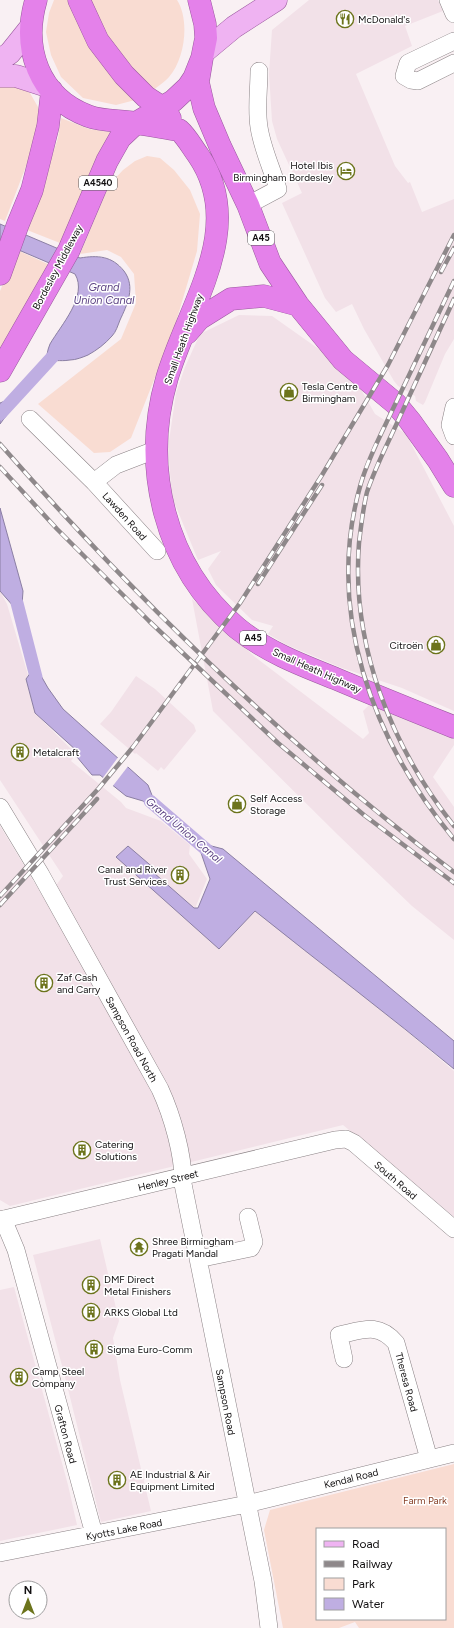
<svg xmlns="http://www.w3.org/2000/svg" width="454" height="1628" font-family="Figtree,sans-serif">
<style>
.built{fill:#f2e1e8}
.green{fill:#f9dcd2;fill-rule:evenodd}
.water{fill:#bfaee2;stroke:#8b7fa3}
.pier{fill:#f9f0f3}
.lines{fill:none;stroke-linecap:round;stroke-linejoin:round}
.canal{stroke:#bfaee2;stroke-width:13}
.minor-casing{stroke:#8a8285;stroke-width:18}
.major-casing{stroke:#9a599e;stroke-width:23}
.highway-casing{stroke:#9a599e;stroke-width:23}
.minor{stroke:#fff;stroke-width:17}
.major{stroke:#efb3f2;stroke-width:22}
.highway{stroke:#e481ea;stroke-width:22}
.rail-casing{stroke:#8e888a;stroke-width:4.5}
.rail{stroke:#fff;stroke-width:3;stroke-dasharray:9;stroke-linecap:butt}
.labels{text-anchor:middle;stroke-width:3;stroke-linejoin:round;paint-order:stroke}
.shield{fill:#fff;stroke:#595858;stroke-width:1}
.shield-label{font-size:9px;font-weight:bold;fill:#121011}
.poi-label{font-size:10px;fill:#121011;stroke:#fff;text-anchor:start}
.street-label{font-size:10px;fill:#121011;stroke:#fff}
.park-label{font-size:10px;fill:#863f25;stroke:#fff}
.water-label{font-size:11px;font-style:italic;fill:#5b4182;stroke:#fff}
</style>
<rect width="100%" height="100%" fill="#f9f0f3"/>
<path class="built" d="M309,0h129l5,11 -38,15 7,20 -56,28 39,92 13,17 2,-1 12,30 32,-13v140l-9,15 -20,48 -2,3 -7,-4 -1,-5 -17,-10 -4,-5 -30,-52 -12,-25 -16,8 -11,-14 -43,-95 20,-10 -25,-54 -5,-18 -3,-47 3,-44z
M239,315l33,1 51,36 36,34 16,28 31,20 48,92v185l-52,-23 -60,-20 -55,-23 -19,-11 5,-8 -21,-6 -36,-35 -8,-16 13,-18 -23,9 -26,-63 -4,-49 8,-55 9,-26 15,-33z
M0,591l7,13 21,71 -2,4 9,34 41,41 -5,7 50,41 5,6 35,13 29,24 -1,9 18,25 -15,37 59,-16 203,171v146l-111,-92 -333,81 -10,-6v-374l45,74 18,-24 -63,-96z
M192,599l63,58 108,82 6,-6 -6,-22 6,-6 85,34v6l-21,32 21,30v133l-42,-34 -74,-71 -125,-124z
M136,676l19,13 39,36 2,6 -32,39 -3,-3 -3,4 -22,-18 -1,1 -35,-30 11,-12z
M100,1239l19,82 -6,17 7,42 31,131 -50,11 -35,-141 -33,-126z
M14,1287l54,198 9,40 -77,16v-251z"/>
<path class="green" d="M54,0h17l68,99 -23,6 -33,-7 -22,-21 -10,-22 -5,-23 3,-19z
M89,0h88c13,20 8,59 -8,77 -4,5 -11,9 -17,14l-36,-38z
M3,86l15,1 12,6 8,14 1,16 -6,25 -28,73 -5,-2v-132z
M61,118l28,11 21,3 -50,111 -33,-13 31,-92z
M147,156l13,2 14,12 16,20 10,24 -3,37 -24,81 -42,106 -21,14 -16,1 -56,-49 83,-65 15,-36 -2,-29 -13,-17 -14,-7 -27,4 29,-69 14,-15 12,-9z
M17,250l35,16 -52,89v-64z
M454,1464v164h-95l-4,-6 -16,6h-56l-19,-98 6,-20zM317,1529h128v90h-128z"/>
<path class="water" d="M0,224l80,34c18,-3 32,-2 44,13 12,16 3,34 -4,49 -2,5 -4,12 -8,16 -7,8 -15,14 -24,19 -5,2 -12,5 -18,5 -12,2 -14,-2 -26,5 3,-6 3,-15 6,-21 11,-19 38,-48 25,-70l-75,-32z
M15,397l-6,15 -9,12v-21z
M0,508l23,83 -2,28 -7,-12 -14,-16z
M32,660l16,28 15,21 85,76 7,18 7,7v2l-3,2 -16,-13 -17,-5 -26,-21h-8l-15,-18v-6l-42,-38 -9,-34 5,-7z
M196,838l8,6 19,5 231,192v28c-65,-54 -133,-105 -199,-158l-36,38 -103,-92 12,-11 28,24 -2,3 40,35h4l12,-29 -11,-32 -6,-5z"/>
<path class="pier" d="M119,756l10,9 -17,22 -10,-8z"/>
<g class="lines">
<path class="canal" d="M0,414l56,-61
M17,603l19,74
M150,801l58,50"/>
<defs>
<path id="minor" d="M448,0l6,14
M454,41l-46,22 -4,13 7,4 7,1 36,-18
M248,205l30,-16c-6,-20 -16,-41 -19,-62 -3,-19 0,-37 0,-56
M454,407l-4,18 4,11
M30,419l64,63 22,-17 39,-15
M94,482l63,69
M0,807l41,68 119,214c12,26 24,67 23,95l80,397 6,47
M3,1219l13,31 78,284
M0,1220l335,-80 11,-1 8,4 100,86
M198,1259l53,-11 3,-6 -6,-25
M344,1359l-5,-24c24,-5 39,-13 57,8l33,116
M0,1553l247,-49 207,-51"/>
<path id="major" d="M204,52l30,-25 42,-27
M0,60l10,-7 20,-25
M0,76h16l31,10"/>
<path id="highway" d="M36,0c-14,48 2,97 52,116 16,6 32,4 48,7 15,2 29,5 43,7 8,7 13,17 19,25 50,73 -10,151 -31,223 -26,89 -3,188 70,250 28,23 64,37 97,50 40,17 80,33 120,49
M79,0l19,41 26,34 22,22 17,11 7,10
M202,58l-4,24 6,26 16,38 28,59 22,58 28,42 45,55 53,44 14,17 28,39 16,26
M0,274l18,-50 14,-34 16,-64 4,-35
M187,333l12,-14 32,-20 33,-3 34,9
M0,371l69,-121 38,-89 13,-23 16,-15 37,-22 15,-14 6,-9 8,-20 4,-20 -1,-14 -6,-24"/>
</defs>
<use href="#minor" class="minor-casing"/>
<use href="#major" class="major-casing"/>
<use href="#highway" class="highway-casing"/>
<use href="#minor" class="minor"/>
<use href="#major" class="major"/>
<use href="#highway" class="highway"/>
<defs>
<path id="rail" d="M441,272l13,-24
M454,281c-21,44 -42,88 -63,132 -11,23 -23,46 -30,70 -37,127 11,257 93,356
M454,299c-19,41 -38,82 -57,124 -10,22 -22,45 -30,69 -4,16 -6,34 -8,51 -8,102 32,203 95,283
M0,444c138,157 287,302 454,428
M0,467l57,62 92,92 129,122 86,72 90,68
M258,584l64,-99
M0,896l99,-108 34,-41 107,-144 82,-128 66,-110 66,-130
M0,905l97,-106"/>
</defs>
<use href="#rail" class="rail-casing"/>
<use href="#rail" class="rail"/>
</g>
<defs>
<symbol id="restaurant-ring" viewBox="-11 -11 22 22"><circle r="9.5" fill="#fff" stroke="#6c741c" stroke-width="1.5"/><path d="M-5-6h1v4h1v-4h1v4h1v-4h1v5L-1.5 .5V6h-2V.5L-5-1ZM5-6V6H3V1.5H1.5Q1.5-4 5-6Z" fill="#6c741c"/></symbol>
<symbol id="hotel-ring" viewBox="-11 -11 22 22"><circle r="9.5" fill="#fff" stroke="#6c741c" stroke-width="1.5"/><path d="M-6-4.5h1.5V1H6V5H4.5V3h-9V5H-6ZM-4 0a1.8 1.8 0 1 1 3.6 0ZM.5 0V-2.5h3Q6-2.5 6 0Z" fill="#6c741c"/></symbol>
<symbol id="shop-ring" viewBox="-11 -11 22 22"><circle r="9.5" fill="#fff" stroke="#6c741c" stroke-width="1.5"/><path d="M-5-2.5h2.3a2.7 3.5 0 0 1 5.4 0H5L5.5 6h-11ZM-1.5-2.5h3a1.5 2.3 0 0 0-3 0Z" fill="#6c741c"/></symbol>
<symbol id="building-ring" viewBox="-11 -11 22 22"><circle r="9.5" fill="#fff" stroke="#6c741c" stroke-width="1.5"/><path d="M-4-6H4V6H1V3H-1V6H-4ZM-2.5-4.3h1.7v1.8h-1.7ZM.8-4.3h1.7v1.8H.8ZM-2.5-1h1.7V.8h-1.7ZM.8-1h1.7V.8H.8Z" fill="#6c741c"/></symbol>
<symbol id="temple-ring" viewBox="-11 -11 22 22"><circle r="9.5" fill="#fff" stroke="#6c741c" stroke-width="1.5"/><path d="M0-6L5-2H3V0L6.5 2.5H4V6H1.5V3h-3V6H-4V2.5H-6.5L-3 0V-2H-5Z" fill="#6c741c"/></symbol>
</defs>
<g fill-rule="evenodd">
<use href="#restaurant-ring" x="335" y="9" width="20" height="20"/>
<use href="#hotel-ring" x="336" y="161" width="20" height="20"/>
<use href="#shop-ring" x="279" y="382" width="20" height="20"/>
<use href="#shop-ring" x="426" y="635" width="20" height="20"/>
<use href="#building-ring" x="10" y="742" width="20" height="20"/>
<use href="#shop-ring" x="227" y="794" width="20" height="20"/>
<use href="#building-ring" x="170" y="865" width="20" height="20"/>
<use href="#building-ring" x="34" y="973" width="20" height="20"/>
<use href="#building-ring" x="72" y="1140" width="20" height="20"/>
<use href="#temple-ring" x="129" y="1237" width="20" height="20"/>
<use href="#building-ring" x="81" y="1275" width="20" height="20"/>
<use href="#building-ring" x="81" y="1302" width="20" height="20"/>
<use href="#building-ring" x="84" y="1339" width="20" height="20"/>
<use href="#building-ring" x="9" y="1367" width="20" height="20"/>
<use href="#building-ring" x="107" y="1470" width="20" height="20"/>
</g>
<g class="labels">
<g class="shield">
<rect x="79" y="176" width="38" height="14" rx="3"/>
<rect x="248" y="231" width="26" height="14" rx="3"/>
<rect x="240" y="631" width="26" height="14" rx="3"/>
</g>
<g class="shield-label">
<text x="98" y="186">A4540</text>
<text x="261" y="241">A45</text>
<text x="253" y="641">A45</text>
</g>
<g class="poi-label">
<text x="358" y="23">McDonald's</text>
<text x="333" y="169" text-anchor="end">Hotel Ibis<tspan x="333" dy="12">Birmingham Bordesley</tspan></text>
<text x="302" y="390">Tesla Centre<tspan x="302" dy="12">Birmingham</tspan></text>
<text x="423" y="649" text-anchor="end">Citroën</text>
<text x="33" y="756">Metalcraft</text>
<text x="250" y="802">Self Access<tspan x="250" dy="12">Storage</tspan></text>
<text x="167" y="873" text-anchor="end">Canal and River<tspan x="167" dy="12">Trust Services</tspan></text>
<text x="57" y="981">Zaf Cash<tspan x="57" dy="12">and Carry</tspan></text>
<text x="95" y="1148">Catering<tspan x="95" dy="12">Solutions</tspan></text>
<text x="152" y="1245">Shree Birmingham<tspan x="152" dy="12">Pragati Mandal</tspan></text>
<text x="104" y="1283">DMF Direct<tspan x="104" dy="12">Metal Finishers</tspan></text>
<text x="104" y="1316">ARKS Global Ltd</text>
<text x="107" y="1353">Sigma Euro-Comm</text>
<text x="32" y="1375">Camp Steel<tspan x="32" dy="12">Company</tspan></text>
<text x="130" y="1478">AE Industrial &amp; Air<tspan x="130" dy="12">Equipment Limited</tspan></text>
</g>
<g class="street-label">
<text transform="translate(57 267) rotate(-62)" y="4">Bordesley Middleway</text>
<text transform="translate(183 339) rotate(-70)" y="4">Small Heath Highway</text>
<text transform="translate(125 516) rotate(48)" y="4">Lawden Road</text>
<text transform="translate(317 670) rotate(24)" y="4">Small Heath Highway</text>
<text transform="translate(132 1039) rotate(61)" y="4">Sampson Road North</text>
<text transform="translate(168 1180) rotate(-14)" y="4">Henley Street</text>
<text transform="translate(396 1180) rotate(41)" y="4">South Road</text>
<text transform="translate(407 1382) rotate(75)" y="4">Theresa Road</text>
<text transform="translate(226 1402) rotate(79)" y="4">Sampson Road</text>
<text transform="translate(66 1434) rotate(75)" y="4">Grafton Road</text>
<text transform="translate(351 1478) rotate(-14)" y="4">Kendal Road</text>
<text transform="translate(124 1529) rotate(-11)" y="4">Kyotts Lake Road</text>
</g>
<g class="park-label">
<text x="425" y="1504">Farm Park</text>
</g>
<g class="water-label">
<text x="104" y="291">Grand<tspan x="104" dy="13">Union Canal</tspan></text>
<text transform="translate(184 830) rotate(40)" y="4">Grand Union Canal</text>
</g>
</g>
<rect x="316" y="1528" width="130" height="92" fill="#ffffff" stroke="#a09fa0"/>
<rect x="324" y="1541" width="20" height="6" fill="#efb3f2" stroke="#a09fa0"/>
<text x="352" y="1548" font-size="12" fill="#121011">Road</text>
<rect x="324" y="1561" width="20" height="6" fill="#8e888a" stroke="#a09fa0"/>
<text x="352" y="1568" font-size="12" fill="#121011">Railway</text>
<rect x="324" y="1578" width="20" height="12" fill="#f9dcd2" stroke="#a09fa0"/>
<text x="352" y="1588" font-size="12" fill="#121011">Park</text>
<rect x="324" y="1598" width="20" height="12" fill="#bfaee2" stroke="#a09fa0"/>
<text x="352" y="1608" font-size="12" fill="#121011">Water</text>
<g transform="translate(28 1600)"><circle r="19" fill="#ffffff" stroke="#a09fa0"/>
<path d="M0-3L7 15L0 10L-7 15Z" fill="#6c741c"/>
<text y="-6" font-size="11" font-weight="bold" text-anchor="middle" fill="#121011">N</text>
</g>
</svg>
